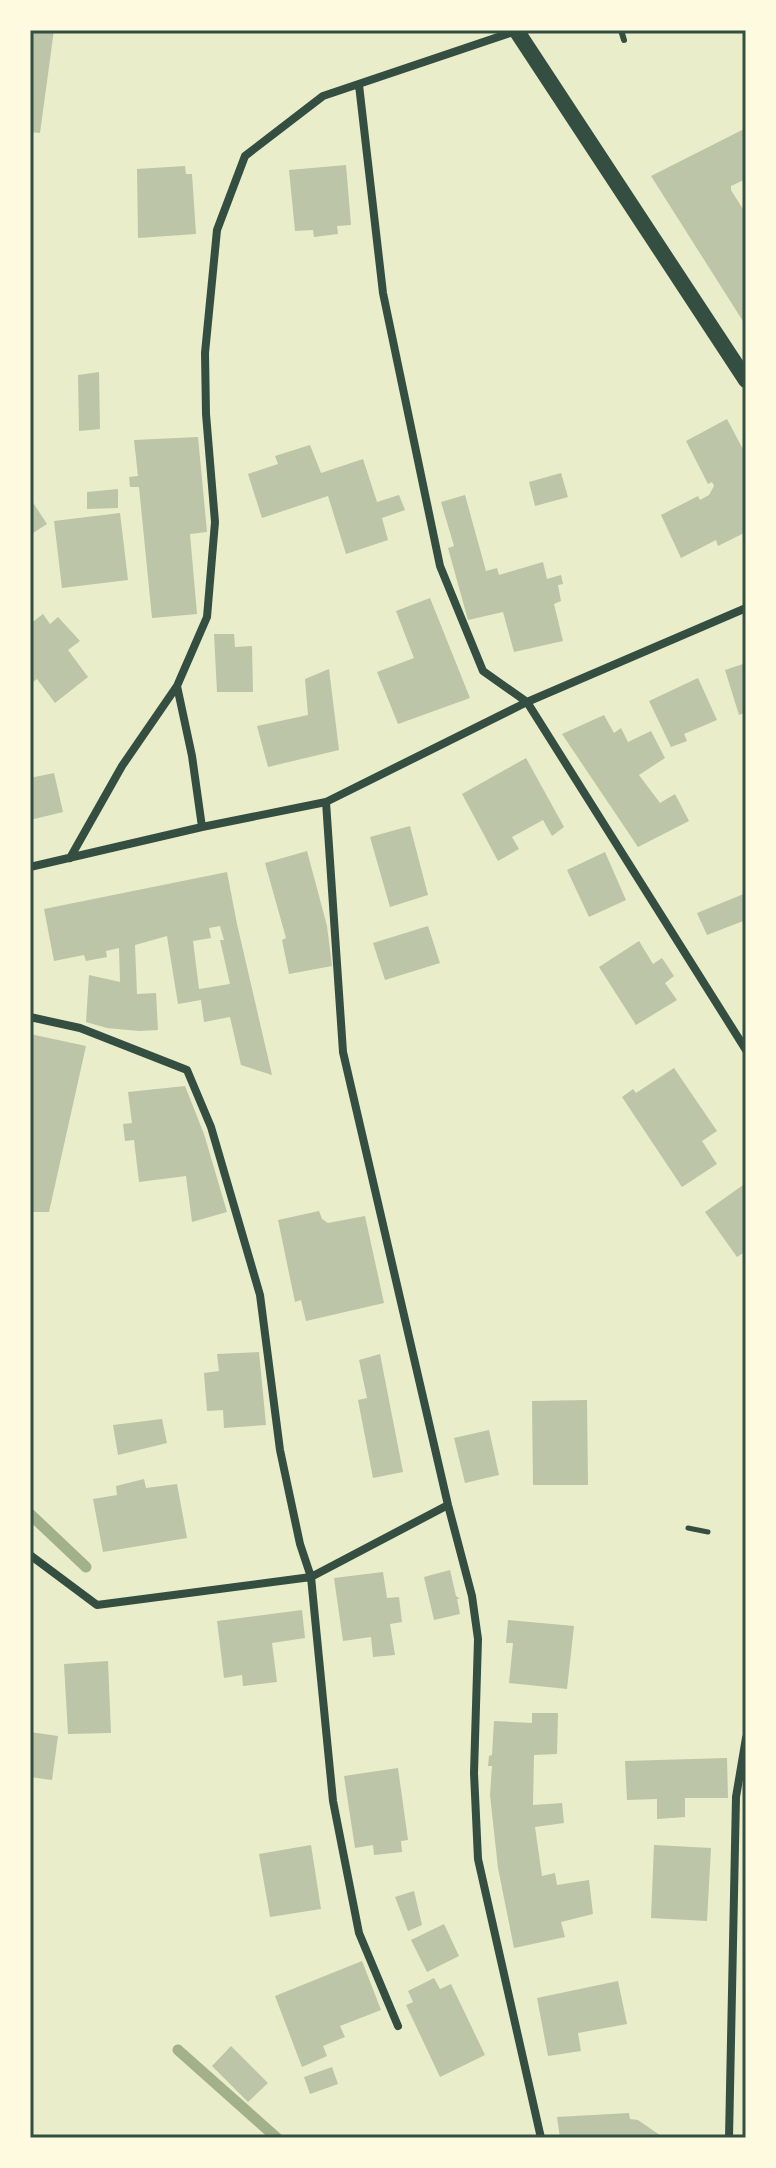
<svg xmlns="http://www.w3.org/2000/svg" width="776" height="2168" font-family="'Alegreya Sans',sans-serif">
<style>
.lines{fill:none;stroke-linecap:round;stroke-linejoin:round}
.stream{stroke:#a3b18a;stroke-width:11}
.building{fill:#bcc5a7;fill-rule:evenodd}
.path{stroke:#344e41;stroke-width:5}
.service{stroke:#344e41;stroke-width:6}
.minor{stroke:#344e41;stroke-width:8}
.secondary{stroke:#344e41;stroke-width:16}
.neatline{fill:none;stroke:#344e41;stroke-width:3}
</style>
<rect width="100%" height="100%" fill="#e9edc9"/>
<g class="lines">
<path class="stream" d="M30,1514l56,53
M178,2050l99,88"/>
</g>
<path class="building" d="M30,30h24l-14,103 -10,-1z
M746,128v51l-15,7v4l15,24v112l-95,-150z
M346,165l5,60 -14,1 1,8 -24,3 -1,-7 -18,1 -6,-61z
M185,166l1,8h6l4,60 -58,4 -1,-69z
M99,372l1,57 -21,2 -1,-56z
M727,419l19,36v77l-28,14 -2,-6 -35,18 -20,-43 37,-19 2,4 9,-5 5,-9 -2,-4 -4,2 -22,-43z
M198,437l9,95 -17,2 7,80 -45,4 -13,-131h-9l-1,-10 9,-1 -4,-36z
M310,445l11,28 42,-14 14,43 22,-7 6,15 -23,8 6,22 -42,14 -18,-58 -66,22 -14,-44 30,-10 -3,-8z
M561,473l7,24 -33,9 -6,-24z
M118,489v19l-31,1v-17z
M465,495l21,76 11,-3 2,7 44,-13 4,17 14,-4 2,9 -5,1 3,16 -7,3 9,37 -49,11 -11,-40 -35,8 -20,-72 6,-2 -13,-44z
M30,498l17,26 -17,11z
M120,513l8,67 -66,8 -8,-67z
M430,598l40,100 -72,26 -21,-52 37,-14 -18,-47z
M43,614l7,10 8,-7 22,24 -12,9 20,27 -33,26 -18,-24 -7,5v-60z
M214,634h20l1,13 17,-1 1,46h-36z
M746,663v49l-7,3 -14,-45z
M329,669l10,81 -71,17 -11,-41 51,-11 -3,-36z
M698,678l19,42 -33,14 3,7 -16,6 -22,-46z
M604,715l10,18 7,-5 7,14 23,-11 14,27 -26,17 21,28 15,-9 14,27 -51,26 -76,-113z
M526,758l38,69 -12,9 -9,-16 -31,17 7,12 -21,12 -36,-67z
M54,773l9,39 -33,8v-42z
M410,826l18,69 -38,12 -20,-70z
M307,851l20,75 5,40 -43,8 -7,-34 4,-2 -21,-75z
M605,852l21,48 -37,17 -22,-47z
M227,872l10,52 35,151 -31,-10 -11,-48 -26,5 -3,-22 -23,4 -11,-68 -32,9 2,49 19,-1 2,37 -19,1 -32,-3 -21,-6 3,-47 31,7 -1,-34 -13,3 1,6 -21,4 -2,-6 -30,6 -10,-52zM220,926l4,14h-4l10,44 -31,5 -6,-48 18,-3 -2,-10z
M746,893v27l-39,15 -10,-22z
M428,926l12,37 -55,17 -12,-37z
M639,941l14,23 9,-6 12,18 -9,7 12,17 -41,25 -37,-58z
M30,1034l56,12 -37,166h-19z
M674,1068l43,63 -15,10 15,23 -35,23 -60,-90 11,-8 3,4z
M185,1086l19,48 23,78 -35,10 -6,-46 -47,6 -5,-42 -9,1 -2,-17 9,-1 -4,-31z
M746,1183v68l-9,6 -32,-45z
M319,1211l3,8 6,4 37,-7 19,87 -78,18 -5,-21 -6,2 -17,-82z
M259,1352l7,73 -42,3 -1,-18 -16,1 -3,-38 15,-2 -2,-17z
M380,1354l23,118 -30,6 -15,-78 9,-2 -8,-38z
M587,1400l1,85h-55l-1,-84z
M162,1419l5,24 -49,12 -5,-30z
M489,1430l10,45 -34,8 -11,-45z
M144,1479l2,9 31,-4 10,54 -84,14 -10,-53 24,-4 -1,-9z
M450,1570l6,26 4,3h-3l3,15 -26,6 -10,-43z
M383,1572l4,26 12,-1 3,25 -12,2 5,31 -22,2 -2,-20 -28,4 -9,-63z
M302,1610l3,28 -33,5 5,39 -34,4 -1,-11 -18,3 -7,-57z
M508,1620l66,6 -7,63 -58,-6 4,-40h-7z
M108,1661l3,72 -43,1 -4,-70z
M532,1713h26l-1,41 -23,1 -1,50 29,-2 2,20 -29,4 7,49 13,-3 2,12 32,-5 4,34 -32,8 4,15 -51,11 -16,-80 -8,-73 2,-29h-4l1,-10 3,-1 2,-34 38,2z
M30,1732l28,4 -6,44 -22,-3z
M727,1758l1,40h-43v19l-28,2v-20l-30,1 -2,-39z
M398,1768l10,72 -7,1 1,11 -28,3 -1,-10 -18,3 -11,-72z
M311,1845l10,64 -51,8 -11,-63z
M654,1845l57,3 -4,73 -56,-3z
M414,1891l8,34 -14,6 -13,-34z
M444,1924l15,32 -32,16 -16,-32z
M362,1961l19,49 -41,16 5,11 -22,9 4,10 -25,11 -27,-71z
M434,1978l6,11 11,-5 34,71 -45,22 -34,-72 7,-3 -5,-11z
M618,1981l9,43 -49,9 3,18 -33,5 -11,-58z
M231,2046l37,37 -20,19 -36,-36z
M332,2067l6,17 -28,10 -6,-17z
M629,2113l1,6 8,1 26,18h-104l-3,-21z"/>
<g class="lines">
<path class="path" d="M688,1528l20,4"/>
<path class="service" d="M621,30l3,10"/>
<path class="minor" d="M359,85l24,208 57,273 43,105 44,31 219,348
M326,802l17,250 105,453 24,91 6,43 -4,134 4,86 63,279
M202,827l-10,-71 -15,-70 30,-69 8,-95 -9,-108 -1,-61 12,-123 28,-74 78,-60 193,-65
M70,858l52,-92 55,-80
M30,867l172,-40 124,-25 201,-100 219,-94
M30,1017l50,11 107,42 24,57 49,168 20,155 20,94 11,33 22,224 26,132 39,93
M30,1555l67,50 214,-28 137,-72
M729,2138l7,-341 10,-59"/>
<path class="secondary" d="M516,30l230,350"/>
</g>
<rect width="776" height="2168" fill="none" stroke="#fefae0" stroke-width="64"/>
<rect x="32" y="32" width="712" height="2104" class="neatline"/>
</svg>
